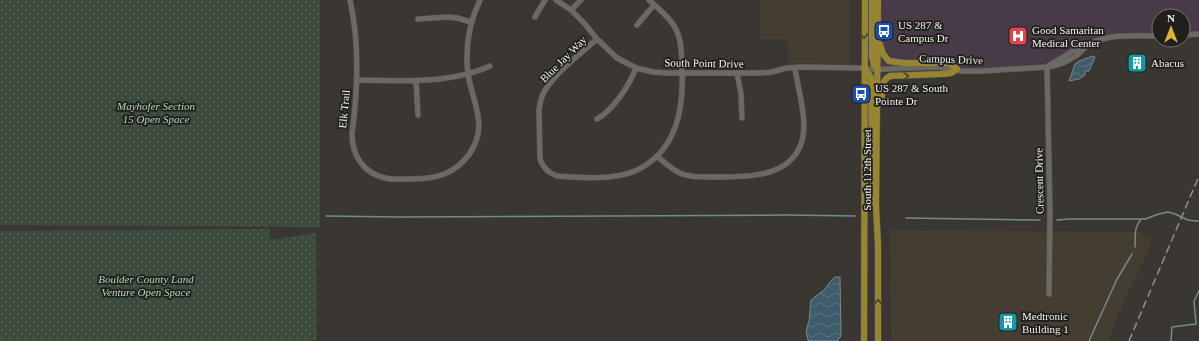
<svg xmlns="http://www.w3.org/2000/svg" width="1199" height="341" font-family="Georgia,serif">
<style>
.built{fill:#433d32}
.medical{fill:#493a47}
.grass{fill:url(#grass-dots)}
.water{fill:url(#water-waves);stroke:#758991}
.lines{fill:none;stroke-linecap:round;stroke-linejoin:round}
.stream{stroke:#758991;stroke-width:1.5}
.minor-casing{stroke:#585551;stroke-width:6}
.major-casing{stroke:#585551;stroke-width:7}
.minor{stroke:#6c6963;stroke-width:5}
.major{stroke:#978531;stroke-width:6}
.rail{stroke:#928f8b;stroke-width:1.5;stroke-dasharray:8 4;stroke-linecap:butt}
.oneway{stroke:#4a4323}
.labels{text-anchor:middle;stroke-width:3.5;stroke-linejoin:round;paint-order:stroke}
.poi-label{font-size:11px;fill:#f4f2ef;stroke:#201f1c;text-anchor:start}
.street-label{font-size:11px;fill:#f4f2ef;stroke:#201f1c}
.park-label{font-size:11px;font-style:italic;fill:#afddb7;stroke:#201f1c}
</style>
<defs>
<pattern id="grass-dots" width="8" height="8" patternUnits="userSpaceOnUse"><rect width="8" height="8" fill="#3c4a3e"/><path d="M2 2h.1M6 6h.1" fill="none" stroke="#59655a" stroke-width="1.8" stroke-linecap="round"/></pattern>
<pattern id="water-waves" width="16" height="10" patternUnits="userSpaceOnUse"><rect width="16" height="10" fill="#3e5c69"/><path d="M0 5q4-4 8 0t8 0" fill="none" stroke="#5a747f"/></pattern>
</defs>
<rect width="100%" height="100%" fill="#3a3732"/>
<path class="built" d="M760,0h90v64l-61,-1 -1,-24h-28z
M890,230l249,2 14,7 -40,88 -4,14h-218z"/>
<path class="medical" d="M878,0h321v34l-16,1v-19h-24v20l-62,4 -21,15 -29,12 -169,3z"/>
<path class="grass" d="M0,0h320v227l-320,-2z
M270,229v11l46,-7 1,108h-317v-110z"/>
<path class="water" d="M1093,56l2,1 -2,5 -4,9h-4v4l-6,4 -10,2 6,-17 4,-3z
M835,277h5l1,59 -4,5h-27l-2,-1 -2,-9 3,-10 2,-21 13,-10 6,-8z"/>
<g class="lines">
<path class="stream" d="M326,216l73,1 390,-2 66,1
M906,218l134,2
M1057,220l12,-1h76l14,-5 9,-2 7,2 13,6 8,1h3
M1135,247c1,-12 -2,-17 6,-28
M1089,341l28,-62 15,-25
M1171,341l1,-14 24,-3 -2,-23 5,-10"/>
<defs>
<path id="minor" d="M350,0c10,44 8,89 2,134 0,21 11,39 33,44 8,2 17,1 25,1 25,0 45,-4 60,-26 19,-28 2,-52 -2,-79 -3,-25 1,-51 12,-74
M556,0l15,10 14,14 12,15 20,19 19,10 17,4 14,1h94l11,-1 14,-4 16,-1 62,1 14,2 8,-1 48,-2 16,1 11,3h21l65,-4c11,-1 20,-5 29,-11 5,-4 8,-9 14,-12 21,-11 46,-8 69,-8
M571,10l10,-10
M535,17l10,-17
M418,19l30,-2 9,1 14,4
M637,25l17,-20
M1183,35l16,-1
M597,39c-16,14 -42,34 -53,53 -3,5 -4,11 -5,18l1,49c3,9 8,14 17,17 24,2 57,4 78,-5 42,-19 49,-62 47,-103 0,-11 0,-23 -4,-34 -5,-14 -18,-24 -29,-34
M1048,66l27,-16 8,-2
M1047,67l3,147 -1,80
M737,73l4,21 1,24
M357,80c42,1 94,4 133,-14
M416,81l2,34
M597,119c16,-9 32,-33 39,-51
M657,156c8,7 15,14 25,18 12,4 25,3 37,3 29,0 70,0 82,-33 8,-22 -3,-53 -6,-76"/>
<path id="major" d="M872,0v57l2,8 4,5
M880,44l3,10 6,7 15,2h45l8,6 -6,4 -10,1 -51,2c-10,5 -8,16 -8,26
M864,68l7,9 2,125
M864,341l1,-341
M878,341v-96l-2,-39 2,-206"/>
</defs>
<use href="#minor" class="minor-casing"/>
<use href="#major" class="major-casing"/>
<use href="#minor" class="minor"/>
<use href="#major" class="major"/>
<path class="rail" d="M1129,341l70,-165"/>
</g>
<defs><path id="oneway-chevron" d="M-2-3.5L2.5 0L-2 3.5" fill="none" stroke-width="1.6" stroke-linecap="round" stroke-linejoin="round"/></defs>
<g class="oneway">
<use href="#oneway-chevron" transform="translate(864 36) rotate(91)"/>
<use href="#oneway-chevron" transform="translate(906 76) rotate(-2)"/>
<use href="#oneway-chevron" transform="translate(878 302) rotate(-90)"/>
</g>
<defs>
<symbol id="bus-square" viewBox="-11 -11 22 22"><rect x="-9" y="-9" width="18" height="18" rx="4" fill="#1a4fb4" stroke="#201f1c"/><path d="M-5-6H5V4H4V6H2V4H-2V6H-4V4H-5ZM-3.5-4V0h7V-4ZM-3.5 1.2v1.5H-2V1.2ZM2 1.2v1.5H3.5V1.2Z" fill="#fff"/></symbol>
<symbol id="hospital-square" viewBox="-11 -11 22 22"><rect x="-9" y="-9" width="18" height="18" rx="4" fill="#e0444e" stroke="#201f1c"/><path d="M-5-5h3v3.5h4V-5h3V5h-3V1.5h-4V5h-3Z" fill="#fff"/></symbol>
<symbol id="building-square" viewBox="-11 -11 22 22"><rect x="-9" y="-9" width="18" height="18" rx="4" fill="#0f9aa8" stroke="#201f1c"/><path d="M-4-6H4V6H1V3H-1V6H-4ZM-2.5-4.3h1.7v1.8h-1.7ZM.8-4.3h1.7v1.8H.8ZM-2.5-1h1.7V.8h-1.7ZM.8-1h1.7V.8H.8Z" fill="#fff"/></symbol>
</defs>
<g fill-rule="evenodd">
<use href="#bus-square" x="873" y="20" width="22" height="22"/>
<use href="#hospital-square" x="1007" y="25" width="22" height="22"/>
<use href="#building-square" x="1126" y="52" width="22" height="22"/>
<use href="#bus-square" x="850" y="83" width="22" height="22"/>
<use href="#building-square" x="997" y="311" width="22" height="22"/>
</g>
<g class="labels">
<g class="poi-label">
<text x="898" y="29">US 287 &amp;<tspan x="898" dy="13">Campus Dr</tspan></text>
<text x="1032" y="34">Good Samaritan<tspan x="1032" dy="13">Medical Center</tspan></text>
<text x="1151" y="67">Abacus</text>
<text x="875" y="92">US 287 &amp; South<tspan x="875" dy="13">Pointe Dr</tspan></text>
<text x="1022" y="320">Medtronic<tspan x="1022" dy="13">Building 1</tspan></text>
</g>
<g class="street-label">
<text transform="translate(563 59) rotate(-45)" y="4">Blue Jay Way</text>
<text transform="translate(951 59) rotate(2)" y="4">Campus Drive</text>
<text transform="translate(704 63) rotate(1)" y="4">South Point Drive</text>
<text transform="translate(344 109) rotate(-84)" y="4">Elk Trail</text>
<text transform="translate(867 170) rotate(-90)" y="4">South 112th Street</text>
<text transform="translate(1039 181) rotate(-91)" y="4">Crescent Drive</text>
</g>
<g class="park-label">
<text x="156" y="110">Mayhofer Section<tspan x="156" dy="13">15 Open Space</tspan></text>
<text x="146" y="283">Boulder County Land<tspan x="146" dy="13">Venture Open Space</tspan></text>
</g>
</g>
<g transform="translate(1171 28)"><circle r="19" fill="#201f1c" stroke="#757370"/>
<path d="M0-3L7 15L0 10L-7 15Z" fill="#e0b034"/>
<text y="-6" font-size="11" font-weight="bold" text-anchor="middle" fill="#f4f2ef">N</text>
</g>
</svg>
